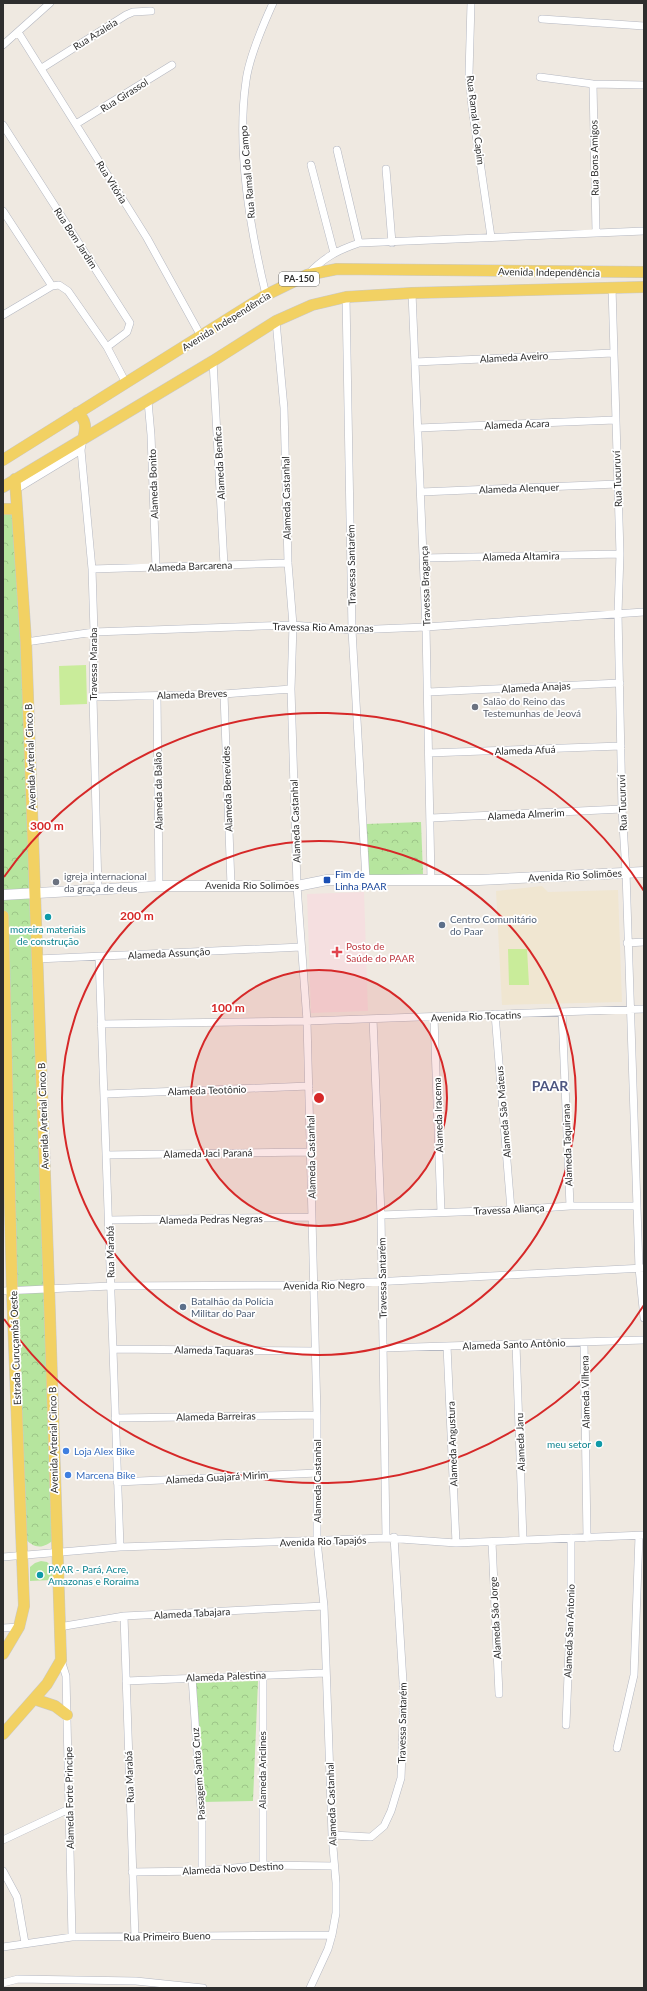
<svg xmlns="http://www.w3.org/2000/svg" width="647" height="1991" font-family="Lato,sans-serif">
<style>
.education{fill:#f0e6d1}
.medical{fill:#f5dfe0}
.grass{fill:#b6e59e}
.forest{fill:url(#forest-crowns)}
.pitch{fill:#c9ec9a}
.lines{fill:none;stroke-linecap:round;stroke-linejoin:round}
.minor-casing{stroke:#b4b7c1;stroke-width:8}
.secondary-casing{stroke:#b4b7c1;stroke-width:11}
.primary-casing{stroke:#c9c9c9;stroke-width:12}
.minor{stroke:#fff;stroke-width:7}
.secondary{stroke:#fff;stroke-width:10}
.primary{stroke:#f2d163;stroke-width:11}
.ring{fill:none;stroke:#d62828;stroke-width:2}
.worship-dot{fill:#6b7280;stroke:#fff;stroke-width:1.5}
.transit-dot{fill:#1a4fb4;stroke:#fff;stroke-width:1.5}
.culture-dot{fill:#0f9aa8;stroke:#fff;stroke-width:1.5}
.service-dot{fill:#5c6f8a;stroke:#fff;stroke-width:1.5}
.health-dot{fill:#e0444e;stroke:#fff;stroke-width:1.5}
.shop-dot{fill:#3f7fe0;stroke:#fff;stroke-width:1.5}
.labels{text-anchor:middle;stroke-width:3.5;stroke-linejoin:round;paint-order:stroke}
.shield{fill:#fff;stroke:#6d6d6d;stroke-width:1}
.shield-label{font-size:9px;font-weight:bold;fill:#2e2e2e}
.street-label{font-size:10px;fill:#2e2e2e;stroke:#fff}
.worship-label{font-size:10px;fill:#5b616d;stroke:#fff;text-anchor:start}
.transit-label{font-size:10px;fill:#164399;stroke:#fff;text-anchor:start}
.service-label{font-size:10px;fill:#4e5e75;stroke:#fff;text-anchor:start}
.culture-label{font-size:10px;fill:#0d838f;stroke:#fff}
.health-label{font-size:10px;fill:#be3a42;stroke:#fff;text-anchor:start}
.shop-label{font-size:10px;fill:#366cbe;stroke:#fff;text-anchor:start}
.district-label{font-size:14px;font-weight:bold;fill:#4d5680;stroke:#fff}
.centre{fill:#d62828;stroke:#fff;stroke-width:2}
.ring-label{font-size:12px;text-anchor:middle;font-weight:bold;fill:#d62828;stroke:#fff;stroke-width:3.5;stroke-linejoin:round;paint-order:stroke}
</style>
<defs>
<pattern id="forest-crowns" width="20" height="18" patternUnits="userSpaceOnUse"><rect width="20" height="18" fill="#b6e59e"/><path d="M2 6a3 3 0 1 1 6 0M12 15a3 3 0 1 1 6 0" fill="none" stroke="#9dc588"/></pattern>
</defs>
<rect width="100%" height="100%" fill="#efe9e1"/>
<path class="education" d="M542,886l6,6 70,-2 4,112 -120,3 -6,-114z"/>
<path class="medical" d="M364,892l4,119 -57,2 -4,-119z"/>
<path class="grass" d="M41,1561l6,1 5,5v13l-22,1v-14l5,-4z"/>
<path class="forest" d="M3,509h14l39,1029c-14,12 -21,11 -33,-1l-20,-621z
M421,822l2,52 -56,2 -1,-52z
M258,1681l-5,120 -51,1 -7,-119z"/>
<path class="pitch" d="M86,665l1,39 -27,1 -1,-39z
M508,949h19l2,36h-20z"/>
<g class="lines">
<defs>
<path id="minor" d="M471,3l-2,71 3,33 19,130
M542,19l102,7
M18,32l129,206 54,98
M3,45l47,-42
M42,68l84,-53 7,-3 18,-1
M540,77l53,7 51,1
M593,84l3,148
M76,124l96,-59
M3,125l127,198 -3,9 -20,15
M337,150l22,93
M311,165l23,88
M386,169l6,74
M3,211l49,75 7,-1 9,6 39,56 19,36
M308,274c17,-17 28,-23 51,-31l285,-12
M612,287l8,267 -2,59 4,196 4,63 13,396 5,50
M412,293l14,334 5,252
M266,295c-16,-66 -30,-146 -20,-214 3,-24 17,-56 27,-78
M346,297l6,333 14,250
M3,315l49,-29
M276,321l8,87 4,155 5,62 -2,64 6,197 10,135 10,394v126l7,65 8,229 4,48v30l-4,22 -4,14 -18,39
M213,361l11,204
M415,362l198,-9
M148,401l3,34 5,132
M418,428l197,-8
M83,439l-2,11 11,119 2,63 -1,65 5,192
M15,490l66,-40
M421,492l196,-8
M423,558l197,-4
M92,569l196,-6
M26,642l68,-10 199,-7 59,5 74,-3 218,-15
M428,692l192,-9
M224,694l7,191
M157,696l2,190
M93,697l131,-3 67,-5
M429,753l192,-7
M431,818l191,-9
M627,943l17,-1
M99,957l21,590
M37,959l264,-12
M562,1012l8,194
M495,1014l16,196
M434,1017l7,195
M373,1019l8,196 5,323
M101,1024l206,-3 337,-12
M105,1094l204,-8
M106,1155l205,-3
M381,1215l130,-5 59,-4h67
M110,1220l202,-3
M3,1291l108,-5 203,-1 330,-17
M584,1342l3,196
M516,1344l7,196
M447,1346l9,197
M383,1348l261,-8
M114,1349l200,2
M115,1418l202,-3
M117,1482l201,-9
M492,1542l7,152
M3,1557l117,-10 266,-9 70,5 188,-8
M124,1616l11,321
M59,1627l65,-11 200,-10
M3,1628l16,-1
M61,1660l5,16 6,261
M192,1677l10,146v48
M126,1681l199,-8
M566,1725l5,-125v-62
M617,1748l17,-73 5,-139
M332,1835l39,2 13,-11 7,-15 10,-33 3,-80 -10,-161
M3,1840l66,-31
M263,1865v-190
M3,1871l14,26 8,46
M132,1872l70,-1 61,-6 71,1
M3,1947l69,-10 260,-2
M3,1983l15,-4 118,2 67,7"/>
<path id="secondary" d="M3,895l156,-9h138l30,-6h152l165,-8"/>
<path id="primary" d="M77,413c10,7 9,15 6,26
M3,460l263,-165 41,-20 30,-6 307,3
M3,487l210,-126 63,-40 36,-16 34,-8 66,-4 232,-6
M3,509h14
M3,916l9,374 12,316 -5,21 -16,27
M34,1699l21,7 12,9
M3,1734l44,-50 14,-24 -12,-372 -23,-646 -11,-163"/>
</defs>
<use href="#minor" class="minor-casing"/>
<use href="#secondary" class="secondary-casing"/>
<use href="#primary" class="primary-casing"/>
<use href="#minor" class="minor"/>
<use href="#secondary" class="secondary"/>
<use href="#primary" class="primary"/>
</g>
<circle cx="319" cy="1098" r="128" fill="#d62828" fill-opacity=".12"/>
<g class="ring">
<circle cx="319" cy="1098" r="128"/>
<circle cx="319" cy="1098" r="257"/>
<path d="M644 1305A385 385 0 0 1 4 1319M4 877A385 385 0 0 1 644 891"/>
</g>
<g class="worship-dot">
<circle cx="475" cy="707" r="4"/>
<circle cx="56" cy="882" r="4"/>
</g>
<rect class="transit-dot" x="323" y="876" width="8" height="8" rx="2"/>
<g class="culture-dot">
<circle cx="48" cy="917" r="4"/>
<circle cx="599" cy="1444" r="4"/>
<circle cx="40" cy="1575" r="4"/>
</g>
<g class="service-dot">
<circle cx="442" cy="925" r="4"/>
<circle cx="183" cy="1307" r="4"/>
</g>
<path class="health-dot" d="M335 946h4v4h4v4h-4v4h-4v-4h-4v-4h4z"/>
<g class="shop-dot">
<circle cx="66" cy="1451" r="4"/>
<circle cx="68" cy="1475" r="4"/>
</g>
<g class="labels">
<rect class="shield" x="279" y="272" width="40" height="14" rx="3"/>
<g class="shield-label">
<text x="299" y="282">PA-150</text>
</g>
<g class="street-label">
<text transform="translate(95 34) rotate(-32)" y="4">Rua Azaleia</text>
<text transform="translate(124 95) rotate(-32)" y="4">Rua Girassol</text>
<text transform="translate(476 120) rotate(83)" y="4">Rua Ramal do Capim</text>
<text transform="translate(594 158) rotate(-91)" y="4">Rua Bons Amigos</text>
<text transform="translate(247 172) rotate(-95)" y="4">Rua Ramal do Campo</text>
<text transform="translate(112 182) rotate(58)" y="4">Rua Vitória</text>
<text transform="translate(76 238) rotate(57)" y="4">Rua Bom Jardim</text>
<text transform="translate(549 272) rotate(1)" y="4">Avenida Independência</text>
<text transform="translate(226 321) rotate(-32)" y="4">Avenida Independência</text>
<text transform="translate(514 357) rotate(-3)" y="4">Alameda Aveiro</text>
<text transform="translate(517 424) rotate(-2)" y="4">Alameda Acara</text>
<text transform="translate(219 463) rotate(-93)" y="4">Alameda Benfica</text>
<text transform="translate(617 479) rotate(-92)" y="4">Rua Tucuruví</text>
<text transform="translate(153 484) rotate(-92)" y="4">Alameda Bonito</text>
<text transform="translate(519 488) rotate(-2)" y="4">Alameda Alenquer</text>
<text transform="translate(286 498) rotate(-91)" y="4">Alameda Castanhal</text>
<text transform="translate(521 556) rotate(-1)" y="4">Alameda Altamira</text>
<text transform="translate(351 565) rotate(-91)" y="4">Travessa Santarém</text>
<text transform="translate(190 566) rotate(-2)" y="4">Alameda Barcarena</text>
<text transform="translate(425 586) rotate(-92)" y="4">Travessa Bragança</text>
<text transform="translate(323 627) rotate(1)" y="4">Travessa Rio Amazonas</text>
<text transform="translate(93 664) rotate(-90)" y="4">Travessa Maraba</text>
<text transform="translate(536 687) rotate(-3)" y="4">Alameda Anajas</text>
<text transform="translate(192 694) rotate(-2)" y="4">Alameda Breves</text>
<text transform="translate(525 750) rotate(-2)" y="4">Alameda Afuá</text>
<text transform="translate(30 757) rotate(-92)" y="4">Avenida Arterial Cinco B</text>
<text transform="translate(227 789) rotate(-92)" y="4">Alameda Benevides</text>
<text transform="translate(158 791) rotate(-91)" y="4">Alameda da Balão</text>
<text transform="translate(622 803) rotate(-92)" y="4">Rua Tucuruví</text>
<text transform="translate(526 814) rotate(-3)" y="4">Alameda Almerim</text>
<text transform="translate(295 821) rotate(-92)" y="4">Alameda Castanhal</text>
<text transform="translate(575 875) rotate(-3)" y="4">Avenida Rio Solimões</text>
<text x="252" y="889">Avenida Rio Solimões</text>
<text transform="translate(169 953) rotate(-3)" y="4">Alameda Assunção</text>
<text transform="translate(476 1016) rotate(-2)" y="4">Avenida Rio Tocatins</text>
<text transform="translate(207 1090) rotate(-2)" y="4">Alameda Teotônio</text>
<text transform="translate(503 1112) rotate(-95)" y="4">Alameda São Mateus</text>
<text transform="translate(438 1115) rotate(-92)" y="4">Alameda Iracema</text>
<text transform="translate(43 1116) rotate(-92)" y="4">Avenida Arterial Cinco B</text>
<text transform="translate(567 1145) rotate(-92)" y="4">Alameda Taquirana</text>
<text transform="translate(208 1153) rotate(-1)" y="4">Alameda Jaci Paraná</text>
<text transform="translate(311 1157) rotate(-91)" y="4">Alameda Castanhal</text>
<text transform="translate(509 1209) rotate(-3)" y="4">Travessa Aliança</text>
<text transform="translate(211 1219) rotate(-1)" y="4">Alameda Pedras Negras</text>
<text transform="translate(110 1252) rotate(-91)" y="4">Rua Marabá</text>
<text transform="translate(382 1278) rotate(-91)" y="4">Travessa Santarém</text>
<text transform="translate(324 1285) rotate(-1)" y="4">Avenida Rio Negro</text>
<text transform="translate(514 1344) rotate(-2)" y="4">Alameda Santo Antônio</text>
<text transform="translate(15 1348) rotate(-92)" y="4">Estrada Curuçambá Oeste</text>
<text transform="translate(214 1350) rotate(1)" y="4">Alameda Taquaras</text>
<text transform="translate(585 1392) rotate(-91)" y="4">Alameda Vilhena</text>
<text transform="translate(216 1416) rotate(-1)" y="4">Alameda Barreiras</text>
<text transform="translate(53 1440) rotate(-91)" y="4">Avenida Arterial Cinco B</text>
<text transform="translate(520 1442) rotate(-92)" y="4">Alameda Jaru</text>
<text transform="translate(452 1444) rotate(-92)" y="4">Alameda Angustura</text>
<text transform="translate(217 1477) rotate(-3)" y="4">Alameda Guajará Mirim</text>
<text transform="translate(317 1481) rotate(-90)" y="4">Alameda Castanhal</text>
<text transform="translate(323 1541) rotate(-2)" y="4">Avenida Rio Tapajós</text>
<text transform="translate(192 1613) rotate(-3)" y="4">Alameda Tabajara</text>
<text transform="translate(495 1618) rotate(-93)" y="4">Alameda São Jorge</text>
<text transform="translate(569 1631) rotate(-88)" y="4">Alameda San Antonio</text>
<text transform="translate(226 1676) rotate(-2)" y="4">Alameda Palestina</text>
<text transform="translate(402 1723) rotate(-89)" y="4">Travessa Santarém</text>
<text transform="translate(262 1770) rotate(-90)" y="4">Alameda Ariclines</text>
<text transform="translate(198 1774) rotate(-94)" y="4">Passagem Santa Cruz</text>
<text transform="translate(129 1777) rotate(-92)" y="4">Rua Marabá</text>
<text transform="translate(69 1798) rotate(-91)" y="4">Alameda Forte Principe</text>
<text transform="translate(331 1804) rotate(-92)" y="4">Alameda Castanhal</text>
<text transform="translate(233 1868) rotate(-3)" y="4">Alameda Novo Destino</text>
<text transform="translate(167 1936) rotate(-1)" y="4">Rua Primeiro Bueno</text>
</g>
<g class="worship-label">
<text x="483" y="705">Salão do Reino das<tspan x="483" dy="12">Testemunhas de Jeová</tspan></text>
<text x="64" y="880">igreja internacional<tspan x="64" dy="12">da graça de deus</tspan></text>
</g>
<g class="transit-label">
<text x="335" y="878">Fim de<tspan x="335" dy="12">Linha PAAR</tspan></text>
</g>
<g class="service-label">
<text x="450" y="923">Centro Comunitário<tspan x="450" dy="12">do Paar</tspan></text>
<text x="191" y="1305">Batalhão da Polícia<tspan x="191" dy="12">Militar do Paar</tspan></text>
</g>
<g class="culture-label">
<text x="48" y="933">moreira materiais<tspan x="48" dy="12">de construção</tspan></text>
<text x="591" y="1448" text-anchor="end">meu setor</text>
<text x="48" y="1573" text-anchor="start">PAAR - Pará, Acre,<tspan x="48" dy="12">Amazonas e Roraima</tspan></text>
</g>
<g class="health-label">
<text x="346" y="950">Posto de<tspan x="346" dy="12">Saúde do PAAR</tspan></text>
</g>
<g class="shop-label">
<text x="74" y="1455">Loja Alex Bike</text>
<text x="76" y="1479">Marcena Bike</text>
</g>
<g class="district-label">
<text x="550" y="1091">PAAR</text>
</g>
</g>
<circle cx="319" cy="1098" r="6" class="centre"/>
<g class="ring-label">
<text x="47" y="830">300 m</text>
<text x="137" y="920">200 m</text>
<text x="228" y="1012">100 m</text>
</g>
<rect width="647" height="1991" fill="none" stroke="#2e2e2e" stroke-width="8"/>
</svg>
